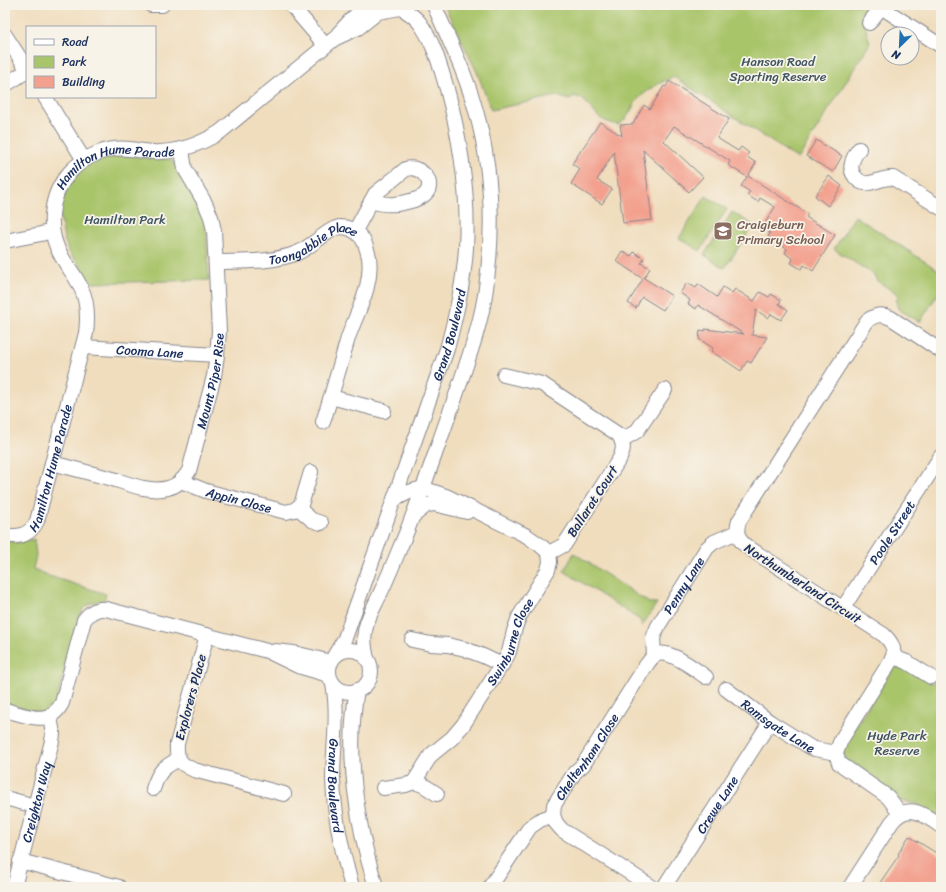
<svg xmlns="http://www.w3.org/2000/svg" width="946" height="892" font-family="Sriracha,sans-serif">
<style>
.green{fill:#a9c56b;stroke:#627a64}
.building{fill:#f3a08e}
.lines{fill:none;stroke-linecap:round;stroke-linejoin:round}
.minor-casing{stroke:#86868e;stroke-width:16}
.minor{stroke:#fff;stroke-width:14}
.labels{text-anchor:middle;stroke-width:3.5;stroke-linejoin:round;paint-order:stroke}
.park-label{font-size:13px;fill:#3e5461;stroke:#f7f3e8}
.street-label{font-size:13px;fill:#1b2f5e;stroke:#f7f3e8}
.education-label{font-size:13px;fill:#785e54;stroke:#f7f3e8;text-anchor:start}
</style>
<rect width="100%" height="100%" fill="#f7f3e8"/>
<filter id="ink" filterUnits="userSpaceOnUse"><feTurbulence type="fractalNoise" baseFrequency=".025" numOctaves="2"/><feDisplacementMap in="SourceGraphic" scale="8" xChannelSelector="R" yChannelSelector="G"/><feConvolveMatrix kernelMatrix="1 2 1 2 8 2 1 2 1" color-interpolation-filters="sRGB"/></filter>
<filter id="wash" filterUnits="userSpaceOnUse"><feTurbulence type="fractalNoise" baseFrequency=".012" numOctaves="4" result="noise"/><feDisplacementMap in="SourceGraphic" scale="16" xChannelSelector="R" yChannelSelector="G"/><feGaussianBlur stdDeviation="0.9" result="paint"/><feColorMatrix in="noise" values="0 0 0 0 0 0 0 0 0 0 0 0 0 0 0 0 0 1.4 0 .05"/><feComposite in="paint" operator="in"/></filter>
<g filter="url(#wash)">
<rect width="100%" height="100%" fill="#f0ddbd"/>
<path class="green" d="M444,5h430l-10,17 6,21 -72,116 -124,-82c-9,2 -28,14 -35,21 -8,9 -10,21 -21,27 -7,-2 -13,-3 -18,-7 -10,-8 -12,-19 -26,-22l-5,4 -12,-4 -66,14 -14,-38z
M131,155l12,3 26,1 8,6 4,12 19,31 6,16 3,56 -120,3 -9,-17 -11,-14 -5,-13 -6,-34 9,-20 14,-16 14,-8 14,-4z
M706,196l21,13 -27,42 -21,-13z
M732,212l21,13 -28,43 -21,-13z
M855,216l86,56v17l-21,33 -22,-13 -2,-8 3,-6 -22,-14 -3,-6 -40,-26z
M34,539l2,16 -3,14 16,7 57,18 -2,7c-13,0 -20,5 -26,17l-22,85 -14,10 -37,-9v-164l11,3z
M574,553l75,50h8l-15,23 -2,-6 -76,-49z
M897,666l9,1 25,16 10,-3v140l-24,-16 -20,-4 -50,-37 -4,-7 2,-14 47,-72z"/>
<g id="blocks">
<path class="building" d="M669,81l60,38 -12,19 21,13 3,-4 8,6 -3,3 10,7 -8,13 60,38 -2,3 29,18 -22,36 -9,-6 -3,4 -10,-6 2,-4 -8,-6 2,-4 -19,-12 2,-4 -8,-5 13,-21 -15,-9 -2,4 -11,-7 3,-3 -9,-6 6,-9 -19,-12 2,-4 -56,-35 -10,15 39,36 -14,15 -46,-42 9,70 -29,3 -9,-71 -17,28 15,9 -10,15 -31,-20 9,-15 -8,-5 28,-42 22,14 -2,-11 13,-1 11,-19 6,4 14,-23 2,1z
M816,140l26,16 -9,16 -27,-16z
M829,176l13,10 -14,20 -13,-10z
M622,251l9,5 3,-4 10,7 -3,4 9,5 -6,10 28,18 -9,14 -21,-13 -6,11 -8,-5 15,-24 -27,-18z
M687,283l9,5 2,-4 19,13 6,-10 9,6 3,-4 19,12 6,-9 9,5 2,-3 10,6 -2,4 9,6 -7,10 -10,-6 -3,4 -12,-8 -4,25 15,2 -16,26 -4,-2 -6,10 -30,-20 2,-3 -14,-9 1,-9 5,1v-2l39,5 -46,-29 -2,4 -8,-5 2,-4 -10,-7z
M909,836l32,20v31h-64l22,-32 -1,-1z"/>
</g>
</g>
<g filter="url(#ink)">
<use href="#blocks" fill-opacity="0" stroke="#86868e" stroke-width="1"/>
<g class="lines">
<defs>
<g id="minor">
<path d="M151,5h11"/>
<path d="M291,5l34,40"/>
<path d="M881,7l60,39"/>
<path d="M869,23l14,-18"/>
<path d="M338,34l11,-12 17,-17"/>
<path d="M5,35l22,34"/>
<path d="M5,85l22,-14"/>
<path d="M45,97l39,63"/>
<path d="M859,149c-3,4 -6,9 -7,14 -3,9 6,22 17,20 8,-1 15,-6 24,-5l48,30"/>
<path d="M355,231l20,-37 31,-25c13,-4 29,11 21,23 -3,5 -8,6 -13,8 -16,5 -28,6 -43,1"/>
<path d="M5,241l36,-7 11,-3"/>
<path id="s1" d="M216,262c26,-1 56,1 81,-9 13,-5 32,-25 43,-26 9,0 16,4 21,10 5,6 6,13 8,20 4,30 -12,54 -21,81 -8,28 -16,56 -25,84"/>
<path id="s2" d="M83,347l134,8"/>
<path d="M504,375l38,9 77,51c5,9 5,14 1,23l-52,81 -4,6 -15,8"/>
<path d="M331,397l53,14"/>
<path d="M622,440l15,-9 28,-41"/>
<path id="s3" d="M52,463c20,5 41,11 61,16 16,5 37,14 55,9 9,-2 16,-9 21,-17l25,-95 3,-21 2,-24 -5,-100 -3,-14 -6,-14 -20,-34 -3,-19"/>
<path id="s4" d="M181,481l25,10 80,21 8,-2 7,-5 10,-33"/>
<path d="M298,508l14,12 9,3"/>
<path d="M413,516l14,-11 7,-1 33,8"/>
<path id="s5" d="M5,535c14,3 25,0 32,-14l49,-188c2,-16 2,-31 -5,-45 -5,-12 -13,-20 -19,-31 -16,-26 -13,-62 8,-85 15,-16 38,-26 60,-23 10,1 20,4 30,3 22,-1 41,-8 60,-20l114,-93 24,-11 20,-16 22,-4"/>
<path id="s6" d="M843,608l98,-152"/>
<path d="M207,635l-30,109c-1,15 3,20 17,26l90,24"/>
<path d="M412,640l19,4 17,1 17,4 18,7 19,9"/>
<circle cx="350" cy="671" r="21"/>
<path d="M275,651l19,2 37,9"/>
<path id="s7" d="M654,656l-1,-18 5,-12 49,-78 7,-6 23,-10"/>
<path d="M893,657l14,5 24,15"/>
<path id="s8" d="M333,658l12,-20 102,-289c9,-34 17,-67 19,-101 3,-54 -5,-107 -19,-159 -7,-23 -13,-47 -28,-67 -4,-5 -10,-9 -16,-13"/>
<path d="M367,659c-2,-9 -4,-18 -2,-27 1,-13 10,-26 15,-38 10,-21 18,-42 27,-63 17,-44 32,-89 48,-133 12,-36 26,-72 31,-110 8,-58 6,-120 -10,-177 -10,-37 -27,-71 -42,-106"/>
<path id="s9" d="M333,684c6,31 0,63 0,95 1,37 9,73 19,108"/>
<path id="s10" d="M726,689l44,33 40,25 5,2 21,4"/>
<path d="M357,690c-12,64 0,136 19,197"/>
<path d="M5,710c21,5 44,18 57,-7l22,-83c6,-8 13,-12 22,-11l161,42 31,15 31,9"/>
<path d="M414,782l9,3 14,9"/>
<path id="s11" d="M383,788l23,-3 8,-3 17,-27 21,-17 11,-13 43,-67 3,-6 5,-21 5,-14 29,-47 2,-8 -1,-9 -9,-8 -13,-9 -81,-40 -23,-8 -14,4 -14,7"/>
<path d="M153,789c6,-18 9,-21 26,-30"/>
<path d="M5,798l30,8"/>
<path d="M900,813l-12,-16 -49,-34 -3,-10 5,-13 52,-83c2,-9 -2,-15 -9,-22l-135,-87c-11,-7 -14,-15 -10,-27l128,-200c9,-7 14,-7 24,-3l50,33"/>
<path d="M20,861l99,26"/>
<path id="s12" d="M14,887l38,-146 1,-7 -3,-17"/>
<path d="M490,887l40,-60 10,-7 13,-5"/>
<path id="s13" d="M652,887l-90,-57 -6,-7 -3,-8 1,-10 21,-33 8,-7 62,-98c3,-4 6,-9 10,-12 14,-7 39,14 51,22"/>
<path id="s14" d="M664,887l106,-165"/>
<path d="M850,887l42,-65c16,-21 32,-7 49,4"/>
</g>
</defs>
<use href="#minor" class="minor-casing"/>
<use href="#minor" class="minor"/>
</g>
</g>
<defs>
<symbol id="school-square" viewBox="-11 -11 22 22"><rect x="-9" y="-9" width="18" height="18" rx="4" fill="#8d6e63" stroke="#f7f3e8"/><path d="M0-5L7-2L0 1L-7-2ZM-4 1L0 2.5L4 1V4Q0 6-4 4Z" fill="#fff"/></symbol>
</defs>
<g fill-rule="evenodd">
<use href="#school-square" x="712" y="220" width="22" height="22"/>
</g>
<g class="labels">
<g class="park-label">
<text x="778" y="66">Hanson Road<tspan x="778" dy="15">Sporting Reserve</tspan></text>
<text x="125" y="224">Hamilton Park</text>
<text x="897" y="740">Hyde Park<tspan x="897" dy="15">Reserve</tspan></text>
</g>
<g class="street-label">
<text dy="5" stroke="none"><textPath href="#s5" startOffset="452">Hamilton Hume Parade</textPath></text>
<text dy="5" stroke="none"><textPath href="#s1" startOffset="102">Toongabbie Place</textPath></text>
<text dy="5" stroke="none"><textPath href="#s8" startOffset="344">Grand Boulevard</textPath></text>
<text dy="5" stroke="none"><textPath href="#s2" startOffset="67">Cooma Lane</textPath></text>
<text dy="5" stroke="none"><textPath href="#s3" startOffset="240">Mount Piper Rise</textPath></text>
<text dy="5" stroke="none"><textPath href="#s5" startOffset="93">Hamilton Hume Parade</textPath></text>
<text dy="5" stroke="none"><textPath href="#s4" startOffset="61">Appin Close</textPath></text>
<text transform="translate(592 501) rotate(-57)" y="5">Ballarat Court</text>
<text dy="5" stroke="none"><textPath href="#s6" startOffset="90">Poole Street</textPath></text>
<text transform="translate(803 583) rotate(33)" y="5">Northumberland Circuit</text>
<text dy="5" stroke="none"><textPath href="#s7" startOffset="79">Penny Lane</textPath></text>
<text dy="5" stroke="none"><textPath href="#s11" startOffset="204">Swinburne Close</textPath></text>
<text transform="translate(190 697) rotate(-75)" y="5">Explorers Place</text>
<text dy="5" stroke="none"><textPath href="#s10" startOffset="64">Ramsgate Lane</textPath></text>
<text dy="5" stroke="none"><textPath href="#s13" startOffset="193">Cheltenham Close</textPath></text>
<text dy="5" stroke="none"><textPath href="#s9" startOffset="102">Grand Boulevard</textPath></text>
<text dy="5" stroke="none"><textPath href="#s12" startOffset="88">Creighton Way</textPath></text>
<text dy="5" stroke="none"><textPath href="#s14" startOffset="98">Crewe Lane</textPath></text>
</g>
<g class="education-label">
<text x="737" y="229">Craigieburn<tspan x="737" dy="15">Primary School</tspan></text>
</g>
</g>
<rect width="946" height="892" fill="none" stroke="#f7f3e8" stroke-width="20"/>
<rect x="26" y="26" width="130" height="72" fill="#f7f3e8" stroke="#9fa5b1"/>
<rect x="34" y="39" width="20" height="6" fill="#ffffff" stroke="#9fa5b1"/>
<text x="62" y="46" font-size="12" fill="#1b2f5e">Road</text>
<rect x="34" y="56" width="20" height="12" fill="#a9c56b" stroke="#9fa5b1"/>
<text x="62" y="66" font-size="12" fill="#1b2f5e">Park</text>
<rect x="34" y="76" width="20" height="12" fill="#f3a08e" stroke="#9fa5b1"/>
<text x="62" y="86" font-size="12" fill="#1b2f5e">Building</text>
<g transform="translate(900 46) rotate(204)"><circle r="19" fill="#f7f3e8" stroke="#9fa5b1"/>
<path d="M0-3L7 15L0 10L-7 15Z" fill="#1f6fb2"/>
<text y="-6" font-size="11" font-weight="bold" text-anchor="middle" fill="#1b2f5e">N</text>
</g>
</svg>
